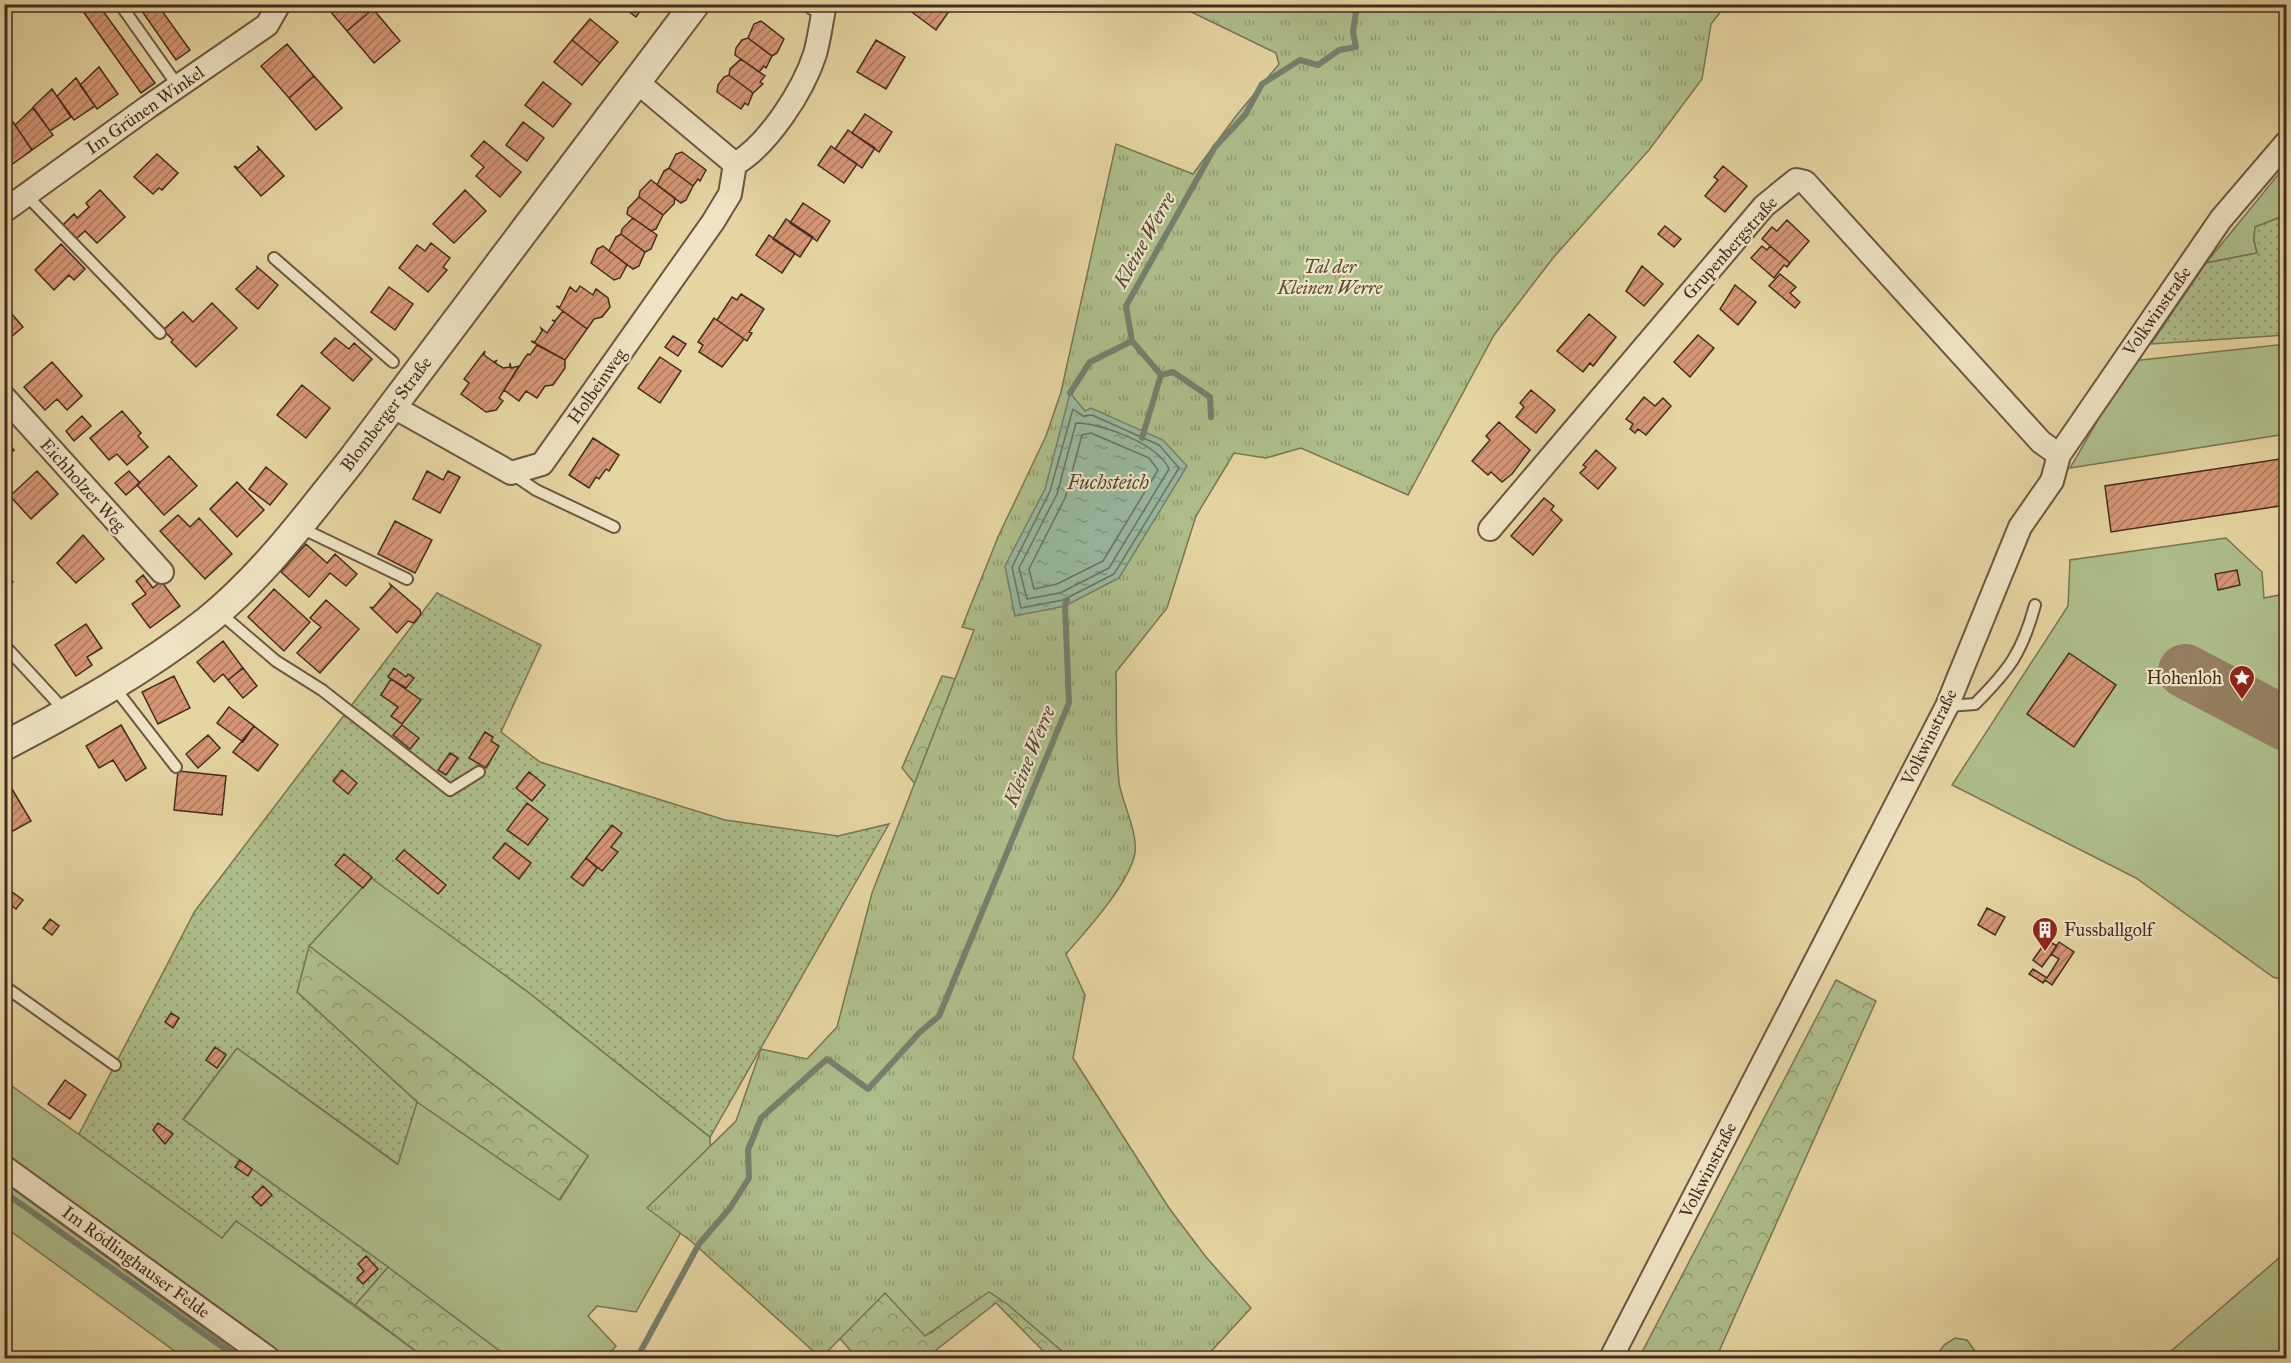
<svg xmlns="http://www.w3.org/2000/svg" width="2291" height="1363" font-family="'IM FELL Great Primer',serif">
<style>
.grass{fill:#aebe8a;stroke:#7a7455;stroke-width:1.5}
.forest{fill:url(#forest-crowns);stroke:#7a7455;stroke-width:1.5}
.park{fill:url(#park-tufts);stroke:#7a7455;stroke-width:1.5}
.garden{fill:url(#garden-dots);stroke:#7a7455;stroke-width:1.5}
.water{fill:url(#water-ripples);stroke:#76806d;stroke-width:1.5}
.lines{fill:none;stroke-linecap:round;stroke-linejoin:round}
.shore{stroke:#6e7260;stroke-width:1.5}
.stream{stroke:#76806d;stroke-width:6}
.taxiway{stroke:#958061;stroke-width:54}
.building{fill:url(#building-hatch);stroke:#452b20;stroke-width:1.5}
.service-casing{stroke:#6d5640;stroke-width:14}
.minor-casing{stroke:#6d5640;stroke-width:26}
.tertiary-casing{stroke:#6d5640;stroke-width:32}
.service{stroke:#eee4c3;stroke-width:10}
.minor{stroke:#eee4c3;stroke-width:22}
.tertiary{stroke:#eee4c3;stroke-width:28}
.labels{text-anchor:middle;stroke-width:4.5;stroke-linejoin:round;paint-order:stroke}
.street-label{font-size:18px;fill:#452b20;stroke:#eee4c3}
.park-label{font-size:18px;font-style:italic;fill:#5a4835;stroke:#eee4c3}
.poi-label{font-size:18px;fill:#452b20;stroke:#eee4c3;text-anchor:end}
.water-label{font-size:20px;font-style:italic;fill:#55473a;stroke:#eee4c3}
</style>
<defs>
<pattern id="forest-crowns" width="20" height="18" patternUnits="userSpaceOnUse" patternTransform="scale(1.5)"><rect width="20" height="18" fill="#aebe8a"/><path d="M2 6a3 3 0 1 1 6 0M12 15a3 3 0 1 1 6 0" fill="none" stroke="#8f9b70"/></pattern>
<pattern id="park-tufts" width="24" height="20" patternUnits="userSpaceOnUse" patternTransform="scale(1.5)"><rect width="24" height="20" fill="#aebe8a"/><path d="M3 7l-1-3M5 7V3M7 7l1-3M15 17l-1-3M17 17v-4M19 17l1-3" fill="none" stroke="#8f9b70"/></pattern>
<pattern id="garden-dots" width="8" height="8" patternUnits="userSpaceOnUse" patternTransform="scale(1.5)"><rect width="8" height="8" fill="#aebe8a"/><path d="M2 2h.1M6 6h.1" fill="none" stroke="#8f9b70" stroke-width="1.8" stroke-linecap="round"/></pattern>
<pattern id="water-ripples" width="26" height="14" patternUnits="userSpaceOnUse" patternTransform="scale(1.5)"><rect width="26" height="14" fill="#97b9a0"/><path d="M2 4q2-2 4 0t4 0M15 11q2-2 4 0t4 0" fill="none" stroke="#7d9782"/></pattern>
<pattern id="building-hatch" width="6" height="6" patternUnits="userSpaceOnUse" patternTransform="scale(1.5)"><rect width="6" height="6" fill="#d59675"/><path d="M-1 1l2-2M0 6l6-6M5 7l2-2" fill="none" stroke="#af7b60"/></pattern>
</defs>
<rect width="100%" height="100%" fill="#e5d5a2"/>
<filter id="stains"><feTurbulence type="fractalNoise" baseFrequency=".00333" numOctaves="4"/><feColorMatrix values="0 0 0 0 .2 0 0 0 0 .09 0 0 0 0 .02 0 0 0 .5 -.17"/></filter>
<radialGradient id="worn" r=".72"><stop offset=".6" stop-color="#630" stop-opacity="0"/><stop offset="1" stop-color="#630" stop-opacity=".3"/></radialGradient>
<path class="grass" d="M2286,165v50l-31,12 -1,13 3,13 -51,10z
M2286,344v90l-216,34 62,-107z
M2226,538l36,34 2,26 15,-3 2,-13 -2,-17 7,-1v417l-13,-4 -137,-99 -184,-93 116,-179 2,-46z
M372,877l156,115 182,145 1,42 -75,133 -39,-6 -9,10 28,30 -10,12h-97l-326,-238 54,-72 160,116 20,-62 143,98 28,-44 -279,-210z
M5,1081l216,156 15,-17 189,138h-146l-274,-203z
M5,1183l239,175h-60l-179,-131z
M2286,1252v106h-123z
M1955,1338l12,2 8,11 -1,7h-39l9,-13z"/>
<path class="forest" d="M942,676l28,6 -50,108 -18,-22z
M309,946l279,210 -29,44 -142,-98 -120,-110z
M1836,980l40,21 -160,357h-77z
M388,1267l121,91h-84l-70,-53z
M997,1281l74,77h-21l-54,-55 -70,55h-69l-20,-23 52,-50 42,48z"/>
<path class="park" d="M1177,5h549l-15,19 -9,55 -53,71 -96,108 -59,77 -86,160 -107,-47 -35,10 -32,-5 -38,63 -29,92 -51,64c1,36 -1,74 3,110 3,21 19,50 16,71 -6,31 -48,77 -69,101l19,41 -12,63 96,150 37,49 45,51 -46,50h-135l-63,-54 -18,-12 -64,44 -40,-43 -64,65 -129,-116 -45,-34 89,-87 25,-72 46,10 30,-32 35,-134 102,-263 -12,-3 36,-90 48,-101 15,-44 55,-248 77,30 43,-58 43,-52 -3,-11z"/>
<path class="garden" d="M2286,215v120l-135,9 55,-81 51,-10 -3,-13 1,-13z
M437,593l104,52 -40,87 39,30 185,58 113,16 51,-12 -179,313 -182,-145 -157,-114 -62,68 -12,46 120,110 -19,62 -161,-116 -54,71 205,148 -33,38 -119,-84 -14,17 -143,-104 116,-223z"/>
<path class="water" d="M1070,393l15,18 6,-3 72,32 24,26 -68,112 -54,28 -50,10 -10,-50 40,-77z"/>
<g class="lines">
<path class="shore" d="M1073,409l10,7 9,-1 67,30 20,23 -65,106 -51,26 -42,8 -9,-41 38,-76z
M1076,423c26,0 82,21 93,46l-60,99 -49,25 -33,6 -8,-31 38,-74z
M1091,433l58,25 9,12 -55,91 -46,23 -23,5 -5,-20 36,-71 17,-63z"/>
<path class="stream" d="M1161,375l12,-3 37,25 1,20
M1070,393l20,-31 42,-21
M1142,438l19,-63 -29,-34 -6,-35 89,-159 30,-32 17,-31 38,-24 18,5 21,-15 17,-3 -3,-15 4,-28
M4,1192l234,166
M637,1358l62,-114 31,-36 19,-30 -1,-28 13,-32 66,-59 41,30 52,-57 19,-16 130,-313 -4,-97 2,-6"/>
<path class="taxiway" d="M2185,671l101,53"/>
</g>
<path class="building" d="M83,4h15l57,79 -14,10 -61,-86z
M137,4h20l33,46 -14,10z
M324,4h45l4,5 -26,22z
M619,4h26l-9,13z
M901,4h53l-18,26z
M373,9l27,32 -26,22 -27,-32z
M590,19l28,23 -18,21 -28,-23z
M761,21l23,18 -7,14 -5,3 -24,-18 6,-14z
M748,38l24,18 -6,12 -2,-2 -5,6 -24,-17 1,-7 6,-8z
M572,40l28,23 -18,22 -28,-23z
M876,40l29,17 -19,32 -29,-17z
M287,44l27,32 -25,22 -28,-32z
M741,59l24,17 -5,6 3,2 -10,9 -24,-18 1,-6z
M99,67l19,27 -21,15 -17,-24z
M729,75l24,18 -5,12 -3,-2 -4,6 -24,-17 1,-7 6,-8z
M314,76l28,32 -26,22 -27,-32z
M76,78l19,28 -21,14 -17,-24z
M543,82l28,22 -18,23 -28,-22z
M52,89l19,28 -21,14 -17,-24z
M33,108l20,27 -21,15 -17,-25z
M865,114l27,18 -13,20 -27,-19z
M13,122l19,28 -21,15 -7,-10v-27z
M523,122l21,16 -17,23 -21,-16z
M848,130l27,18 -13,20 -27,-19z
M484,141l37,31 -21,25 -24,-21 8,-9 -13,-11z
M257,146l27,30 -23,20 -27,-30 4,2 21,-18z
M831,146l26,18 -13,19 -26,-18z
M682,152l24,18 -6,11 -2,-2 -5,7 -24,-18 7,-14z
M157,154l21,19 -16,17 -3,-2 -6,6 -19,-17z
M1723,166l24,20 -22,26 -20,-16 13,-16 -4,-3z
M669,168l24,18 -7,14 -5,3 -24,-18 7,-14z
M651,180l24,18 -1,6 -11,11 -24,-18 1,-6z
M100,190l25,27 -28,26 -12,-12 -10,9 -13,-14 12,-12 3,4 12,-11 -3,-4z
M465,190l21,21 -32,32 -21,-19z
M639,197l24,18 -7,14 -5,2 -24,-17 1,-6z
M803,203l27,18 -13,20 -27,-18z
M633,218l24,17 -6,14 -6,3 -24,-18 1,-5z
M786,219l27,18 -13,20 -27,-18z
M1787,220l22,21 -19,22 -28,-24 10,-12 5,4z
M1665,226l16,13 -7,8 -16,-13z
M621,234l24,18 -6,14 -6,3 -24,-18 7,-14z
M769,235l26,18 -13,20 -26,-18z
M431,243l19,15 -7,9 4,3 -19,22 -29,-24 18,-23 8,6z
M61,244l24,25 -11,11 -5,-5 -15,15 -19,-20z
M603,246l24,19 -7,13 -6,2 -23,-17 6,-14z
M1762,246l5,4 3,-4 20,17 -3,4 -3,-2 -10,13 -23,-20z
M256,266l22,19 -20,24 -22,-20 22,-21z
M1642,266l21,18 -19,22 -18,-15z
M1780,274l16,13 -6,6 10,9 -5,6 -26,-22z
M1735,285l21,17 -18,23 -18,-16z
M580,286l13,9 3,-6 12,9 2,9 -8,10 -8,2 -7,10 -31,-23 4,1 10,-20 6,5z
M389,287l24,17 -18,26 -24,-18z
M741,294l23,15 -15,23 3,1 -5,8 -30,-21 15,-23 5,3z
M212,303l25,25 -41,39 -25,-25 2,-2 -10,-10 20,-18 10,10z
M4,305l19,22 -19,16z
M563,311l24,18 -22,31 -34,-19 4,1 7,-11 -1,-3 6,5 8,-11 -3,-2 3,1z
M1589,314l27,23 -23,29 -3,-3 -7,9 -26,-21z
M714,318l30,21 -22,28 -23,-15 4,-7 -5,-3z
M1698,335l16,13 -24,29 -16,-15z
M673,336l13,8 -8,12 -13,-9z
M335,338l14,11 5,-6 18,16 -19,22 -32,-28z
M537,345l28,15v8l-12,17 -8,1 -8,12 -11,-7 -7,10 -15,-11 22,-34 2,-2 2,1z
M485,351l-1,4 10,7 3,-2 -2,3 8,5 7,-1v-4l1,5 8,-2 -20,32 4,3 -7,9 -10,2 -25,-18 8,-11 -5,-4z
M660,357l21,14 -21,32 -22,-15z
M52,362l30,34 -15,14 -10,-11 -12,11 -21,-23z
M302,385l28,23 -24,30 -29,-23z
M1531,390l24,20 -19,23 -20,-16 8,-10 -4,-4z
M1644,397l11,9 8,-8 8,8 -25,29 -8,-6 -3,4 -5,-4 3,-5 -7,-5z
M122,411l19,22 -3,3 10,11 -21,18 -10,-11 -8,6 -19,-22z
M82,416l9,10 -17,15 -8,-10z
M1499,422l31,28 -18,24 -10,8 -11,-10 -3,3 -16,-14 18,-21 -4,-4z
M4,438l10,12 -10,7z
M593,438l26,17 -10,16 -3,-2 -7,10 -3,-2 -7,11 -20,-13z
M1596,450l20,18 -18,21 -18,-16 6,-6 -3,-2z
M169,456l28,30 -33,29 -27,-30z
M2286,458v47l-175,27 -6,-46z
M266,467l21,17 -17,21 -21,-16z
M37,471l21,23 -27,25 -21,-23z
M129,471l11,12 -14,12 -11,-12z
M427,471l16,9 5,-9 12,6 -20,36 -27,-14z
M237,482l27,28 -27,27 -27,-28z
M1544,498l10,8 -3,4 11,10 -29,35 -22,-19z
M178,515l12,12 9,-9 33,36 -27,25 -45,-48z
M395,521l37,19 -17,33 -37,-19z
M83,535l21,24 -28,24 -19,-20z
M306,544l21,19 8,-9 22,20 -11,12 -16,-13 -21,24 -28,-25z
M2237,570l3,15 -22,5 -3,-16z
M4,572l9,10 -9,7z
M143,575l10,13 8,-7 19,25 -30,22 -18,-24 14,-10 -10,-13z
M390,584l30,26 1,4 -7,9 -6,-2 -11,12 -27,-26 3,1 18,-21z
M274,589l36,33 -26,29 -36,-34z
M326,600l33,29 -39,44 -23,-20 24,-26 -11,-9z
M86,624l16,24 -15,9 5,8 -16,11 -21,-31z
M223,641l20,27 -15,12 -5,-6 -9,8 -17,-20z
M2069,653l47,32 -42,62 -47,-33z
M243,668l14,18 -14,12 -15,-18z
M394,668l12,9 2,-3 6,4 -8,10 -18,-11z
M174,676l16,32 -32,16 -16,-32z
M391,679l30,21 -19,24 -11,-8 7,-9 -17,-12z
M229,707l25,19 -11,16 -26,-19z
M121,725l25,43 -20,13 -13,-21 -14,8 -13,-22z
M402,725l17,13 -9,11 -17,-14z
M254,726l24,19 -20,26 -25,-19z
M485,732l8,5 -2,4 8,5 -13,22 -17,-10z
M208,735l12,13 -22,20 -12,-14z
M450,753l8,5 -12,17 -8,-5z
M342,770l15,13 -9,11 -15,-13z
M178,771l48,5 -4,39 -48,-5z
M529,772l16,13 -13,16 -16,-13z
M6,779l25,42 -27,15v-56z
M527,803l21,16 -20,26 -21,-15z
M612,825l10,8 -11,14 7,5 -16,19 -16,-13z
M505,843l26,20 -12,16 -26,-21z
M404,850l42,35 -8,9 -42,-35z
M344,854l28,23 -9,11 -28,-23z
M586,858l11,10 -14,18 -12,-9z
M5,887l18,13 -7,9 -12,-9z
M1987,908l18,9 -10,18 -17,-10z
M50,919l9,7 -7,9 -9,-7z
M2047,940l10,6 -15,21 -9,-7z
M2059,942l15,10 -22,33 -7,-5 -2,3 -14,-9 4,-5 14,9 12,-19 -8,-5z
M171,1013l8,5 -6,10 -8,-6z
M215,1047l11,8 -9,13 -11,-8z
M65,1080l21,15 -16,24 -22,-15z
M158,1123l15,11 -8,10 -12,-14z
M240,1160l12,9 -4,7 -13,-9z
M263,1186l9,9 -11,11 -9,-9z
M366,1256l12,13 -15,15 -6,-6 7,-7 -6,-7z"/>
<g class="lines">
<defs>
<path id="service" d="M120,4l58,82
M26,195l134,138
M274,258l119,104
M511,473l25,17 78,37
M299,527l108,52
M220,613l56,48 46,29 128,100 29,-18
M4,645l61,66
M114,687l62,80
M1947,706l28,-2c34,-34 47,-51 60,-99
M4,986l111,79"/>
<path id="minor" d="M636,81l99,83
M4,211l144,-104 119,-82 12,-21
M4,397l158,175
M392,406l119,67 31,-9 171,-242 17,-28 5,-30c33,-19 68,-73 80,-110 4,-14 6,-30 9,-45l-9,-5
M1490,529l274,-323 32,-26 9,2 236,260 18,13
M4,1167l264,191
M1611,1358l336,-652 73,-179 32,-46 7,-26 162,-236 65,-76"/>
<path id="tertiary" d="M4,746c71,-37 141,-76 203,-125 56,-45 100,-105 144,-160l344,-457"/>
</defs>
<use href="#service" class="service-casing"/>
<use href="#minor" class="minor-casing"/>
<use href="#tertiary" class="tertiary-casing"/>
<use href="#service" class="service"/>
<use href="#minor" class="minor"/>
<use href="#tertiary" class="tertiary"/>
</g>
<defs>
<symbol id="sight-pin" viewBox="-11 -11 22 30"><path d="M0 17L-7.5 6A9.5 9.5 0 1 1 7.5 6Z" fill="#8f2418" stroke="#eee4c3"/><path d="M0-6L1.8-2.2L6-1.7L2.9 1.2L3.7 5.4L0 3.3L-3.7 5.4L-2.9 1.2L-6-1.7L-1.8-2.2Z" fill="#fff"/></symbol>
<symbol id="building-pin" viewBox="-11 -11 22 30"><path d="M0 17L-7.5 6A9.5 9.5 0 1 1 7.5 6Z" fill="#8f2418" stroke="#eee4c3"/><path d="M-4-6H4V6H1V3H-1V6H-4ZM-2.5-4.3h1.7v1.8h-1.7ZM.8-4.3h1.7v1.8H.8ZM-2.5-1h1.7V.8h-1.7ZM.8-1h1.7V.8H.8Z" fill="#fff"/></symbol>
</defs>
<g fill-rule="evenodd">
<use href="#sight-pin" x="2227" y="663" width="30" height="40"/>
<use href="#building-pin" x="2030" y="915" width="30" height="40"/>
</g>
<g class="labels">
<g class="street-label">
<text transform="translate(145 110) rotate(-35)" y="6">Im Grünen Winkel</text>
<text transform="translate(1730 248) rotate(-48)" y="6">Grupenbergstraße</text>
<text transform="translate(2157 311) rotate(-55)" y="6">Volkwinstraße</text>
<text transform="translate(597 386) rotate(-55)" y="6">Holbeinweg</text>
<text transform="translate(386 414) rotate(-53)" y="6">Blomberger Straße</text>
<text transform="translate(83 485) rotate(48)" y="6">Eichholzer Weg</text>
<text transform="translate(1929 737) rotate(-64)" y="6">Volkwinstraße</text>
<text transform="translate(1708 1170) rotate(-63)" y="6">Volkwinstraße</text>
<text transform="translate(136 1262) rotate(36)" y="6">Im Rödlinghauser Felde</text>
</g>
<g class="park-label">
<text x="1330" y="273">Tal der<tspan x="1330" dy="21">Kleinen Werre</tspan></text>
</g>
<g class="poi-label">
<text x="2222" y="684">Hohenloh</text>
<text x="2064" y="936" text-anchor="start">Fussballgolf</text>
</g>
<g class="water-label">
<text transform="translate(1144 240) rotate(-61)" y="7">Kleine Werre</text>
<text x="1108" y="489">Fuchsteich</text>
<text transform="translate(1029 756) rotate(-68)" y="7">Kleine Werre</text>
</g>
</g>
<rect width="2291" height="1363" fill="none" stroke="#e5d5a2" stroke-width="24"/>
<rect x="6" y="6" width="2279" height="1351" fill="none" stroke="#452b20" stroke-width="3"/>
<rect x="12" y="12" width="2267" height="1339" fill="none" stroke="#452b20" stroke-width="1.5"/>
<rect width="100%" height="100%" filter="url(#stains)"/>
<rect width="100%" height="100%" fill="url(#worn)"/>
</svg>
